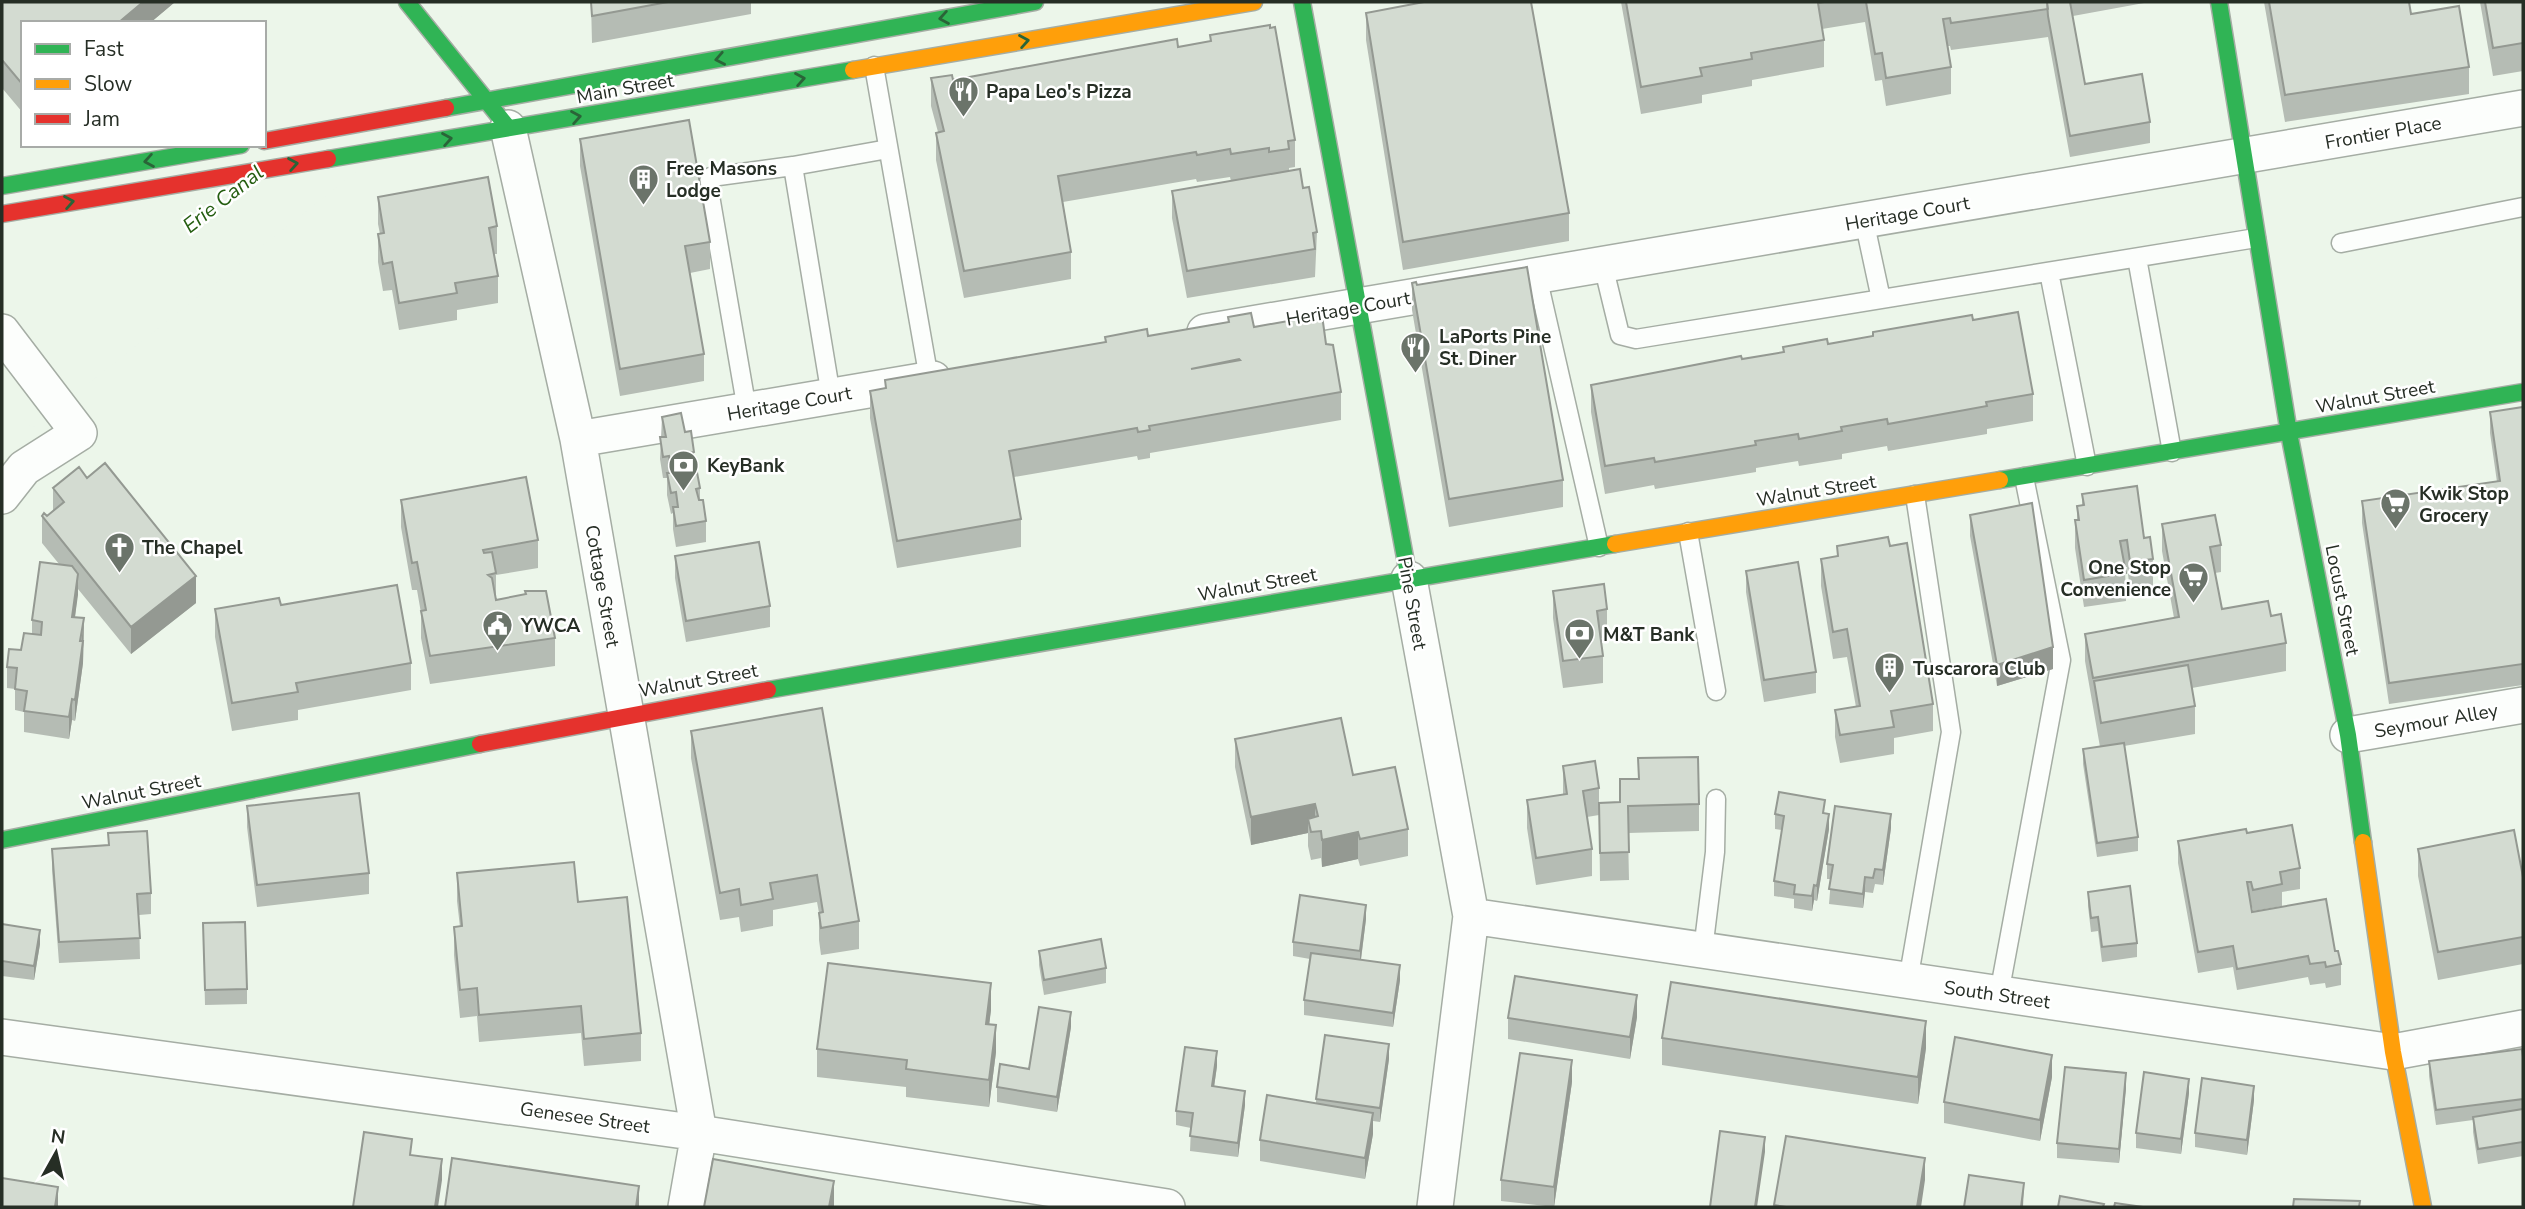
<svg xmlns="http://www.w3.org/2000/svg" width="2525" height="1209" font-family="'Nunito Sans',sans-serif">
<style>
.pier{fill:#ecf6ea}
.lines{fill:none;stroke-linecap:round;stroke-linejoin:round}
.lane-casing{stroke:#a5ada4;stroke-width:21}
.street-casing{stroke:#a5ada4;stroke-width:38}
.fast-casing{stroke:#a5ada4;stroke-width:19}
.slow-casing{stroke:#a5ada4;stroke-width:19}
.jam-casing{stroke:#a5ada4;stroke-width:19}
.lane{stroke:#fcfefc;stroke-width:18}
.street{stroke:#fcfefc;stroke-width:35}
.fast{stroke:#30b455;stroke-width:16}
.slow{stroke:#ff9f0a;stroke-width:16}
.jam{stroke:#e5322d;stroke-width:16}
.wall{fill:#b5bcb4}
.shaded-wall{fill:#949992}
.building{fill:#d3dbd1;stroke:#949992;stroke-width:2;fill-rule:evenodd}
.oneway{stroke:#2a6438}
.labels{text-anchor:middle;stroke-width:5;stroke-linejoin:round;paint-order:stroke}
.street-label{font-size:19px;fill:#262e25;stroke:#fff}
.poi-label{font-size:19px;font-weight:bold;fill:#262e25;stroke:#fff;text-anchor:start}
.water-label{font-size:21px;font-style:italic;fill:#255e11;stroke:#fff}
</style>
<rect width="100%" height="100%" fill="#ecf6ea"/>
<path class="pier" d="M293,2h157l43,52 -108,95 -353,279 -30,-37v-170l101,-76h161v-121z"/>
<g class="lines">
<defs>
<path id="lane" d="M874,66l55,313
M1864,220l17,79
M2341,243l182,-36
M2137,258l35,194
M1603,265l17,70 16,4 620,-101
M2049,272l38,194
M1537,276l62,271
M831,396l-38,-230 95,-17
M747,410l-39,-226 3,-7 82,-11
M1688,532l28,159
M1703,950l12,-98 1,-53
M1908,981l43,-249 -36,-237
M1999,994l62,-334 -37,-183"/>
<path id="street" d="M508,128l70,311 121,694 -13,74
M2,332l77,101 -55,35 -22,28
M1205,332l1318,-224
M578,439l355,-60
M1409,579l62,337 -36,291
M2348,735l175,-30
M1471,916l922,136 130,-24
M2,1037l697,96 468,74"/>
<path id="fast" d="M407,2l99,123
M1302,2l107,577
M2219,2l70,431 59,302 15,107
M446,108l589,-106
M328,159l525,-89
M2,186l239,-41
M2000,480l523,-88
M768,690l847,-146
M2,840l478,-96"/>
<path id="slow" d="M853,70l401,-68
M1615,544l385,-64
M2363,842l30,210 30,155"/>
<path id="jam" d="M264,141l182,-33
M2,214l326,-55
M480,744l288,-54"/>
</defs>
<use href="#lane" class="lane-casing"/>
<use href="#street" class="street-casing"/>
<use href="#fast" class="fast-casing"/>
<use href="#slow" class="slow-casing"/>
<use href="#jam" class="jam-casing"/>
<use href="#lane" class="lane"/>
<use href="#street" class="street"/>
<use href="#fast" class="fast"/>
<use href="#slow" class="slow"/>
<use href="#jam" class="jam"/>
</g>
<path class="wall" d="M2,2h173l-25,21h-127v90l-21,-25z
M591,2h160v12l-159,29z
M1621,2h523v1l-71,13 12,68 65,38v21l-80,14 -22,-120 -97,13 -1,-4h-2l3,21v27l-65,12 -4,-26 -7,1 -10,-59 -43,7 2,11v27l-72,13v6l-50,9v8l-61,11z
M2264,2h145l2,12 58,53v27l-184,28z
M2480,2h43v69l-30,5z
M1366,13l203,200v28l-166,29 -37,-230z
M1210,35l85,105v27l-6,1v3l14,17 14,44 -2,45 -128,21 -15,-80v-27l59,-10 -1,-4 -33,5 -1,-3 -133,23 8,50v27l-107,19 -28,-138v-27l2,-1 -7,-26v-28l22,2 225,-33 32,-6z
M580,139l130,103v27l-20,4 14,81v27l-84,15 -40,-230z
M378,197l119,29v28h-3l4,22v27l-41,7v10l-58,10 -7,-40 -9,1 -5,-29v-28h2l-2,-10z
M1412,283l5,2 146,195v27l-114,20 -37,-217z
M1228,317l26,10 72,17 15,48v28l-191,33v5l-12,2 -1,-4 -123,21 7,42v28l-124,21 -27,-150v-27l15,-3v-8l220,-37v-6l43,-1 80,-14z
M1973,320l60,74v27l-46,8v5l-99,17 -1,-5 -45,8v5l-43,7 -1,-5 -42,7v4l-101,17 -1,-4 -49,9 -14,-82v-27l192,-33v-5l45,-3 45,-7v-5z
M2523,407v278l-134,19 -27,-181v-22l135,-19 -7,-49v-21z
M662,417l23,15 9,20v16l6,20v12l6,21v21l-30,5 -3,-18v-16l-2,1 -4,-19v-17h-4l-3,-19z
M87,478l109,125 -65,51 -53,-65 -3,28 9,1 -1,45 -8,58 -3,-1 -3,19 -45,-7v-20l-9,-2v-21l-8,-1v-21l14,-17 11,-16v-14l27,-56 -17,-21v-27h5l6,-5v-23z
M2082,494l62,44 9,21v27l-23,3 -3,-22h-2l1,34 -42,6 -9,-59v-28h2v-14l5,-1z
M401,500l137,40v28l-42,7v25l59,38v28l-125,18 -9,-46v-25l-4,-23h-5l-11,-63z
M1970,515l83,154 -56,17 -27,-150z
M2162,524l59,21v27l-6,1 7,36 49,7 15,27v28l-94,17 3,18v28l-71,12 14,91v14l-41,6 -14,-93v-15l17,-2 -15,-86v-27l89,-16 -12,-67z
M1837,546h53l43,158v27l-39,7v16l-54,9 -5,-26v-27l21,-3 -9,-50 -14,2 -12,-73v-27l16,-3z
M675,556l95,50v21l-84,15 -11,-64z
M1746,571l70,101v21l-52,9 -18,-110z
M1553,591l54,18v28l-6,1 2,18v27l-40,5 -10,-70z
M281,605l130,58v27l-113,20v10l-66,11 -17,-94v-28z
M691,731l168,190v28l-38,6 -2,-15v-27l-2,-11 -44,8v16l-32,6 -2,-15 -19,3 -29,-162z
M1235,739l118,36 55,54v27l-48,10 -2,-7 -36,8 -1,-9 -10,2 -3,-14v-13l-57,12 -16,-78z
M1563,766l36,22v27l-12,2 5,32v27l-56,9 -9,-57v-28l36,-5z
M1599,803l100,1v27l-71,2 1,47 -29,1z
M247,806l122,67v21l-112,13 -10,-80z
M1825,813l4,16 -12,72 -3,-1 -2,11 -18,-3v-9l-20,-3v-15l8,-51 -7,-1v-15z
M1891,828l-8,57 -8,-1 -2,9 -8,-1 -2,16 -34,-4 2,-25h-4v-15z
M108,833l43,60v21l-12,1 1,44 -81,4 -7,-93v-21l56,-4z
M2247,833l53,35v21l-18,3v14l-29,5 -2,-8 1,9 83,39 6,13v21l-15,3 -1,-5 -15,2 -2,-8 -71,13 -4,-23 -35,6 -20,-110v-22z
M2418,849l105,28v87l-85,16 -20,-104z
M457,873l121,29 63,131v28l-57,5 -3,-33 -102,9 -2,-26 -17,2 -6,-63v-28h6l-3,-26z
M2088,892l49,51v14l-35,5 -4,-31 -7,1 -3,-26z
M1366,919l-5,41 39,20 -7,47 -89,-12v-15l6,-41 -17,-3v-14z
M203,923l44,66v15l-42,1z
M2,924l38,20 -6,36 -32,-4z
M1039,951l67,17v15l-62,12 -5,-30z
M991,1010l-2,14 7,28 -7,55 -83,-10v-10l-89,-10v-28z
M1637,1017l-7,42 -122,-20v-21z
M1071,1027l-14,85 -60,-10v-15l32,-18z
M1662,1038l264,10 -8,56 -256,-39z
M2523,1057v99l-45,8 -5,-32v-12l-37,5 -7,-49v-15z
M1389,1059l-9,63 -7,-1v13l-8,45 -105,-18v-21l56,-37v-4z
M1217,1066l-3,21 31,18 -7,52 -48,-6 1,-23 -15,-3v-14z
M2052,1077l-12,64 -96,-18v-21z
M1572,1082l-18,125 -53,-6v-21z
M2126,1088l-7,75 -62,-5v-15z
M2189,1093l-8,61 -45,-6v-15z
M2254,1100l-7,55 -52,-8v-14z"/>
<path class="shaded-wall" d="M143,2h32l-25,21h-32z
M78,574v21l-6,43v-21z
M196,576v27l-65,51v-27z
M84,618l-1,45 -8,58v-21z
M2053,647v22l-56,17v-21z
M72,699v21l-3,19v-22z
M1315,804v27l-7,-12v14l-57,12v-28z
M1829,814v15l-12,72v-15z
M1891,814v14l-8,57v-15z
M1358,832v27l-36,8v-27z
M1865,877v15l-2,16v-14z
M1814,885v15l-2,11v-15z
M1366,905v14l-6,47v-15z
M40,930v14l-6,36v-14z
M1400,965v15l-7,47v-14z
M991,983v27l-5,41v-27z
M1637,995v22l-7,42v-22z
M1071,1012v15l-14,85v-15z
M1926,1021v27l-8,56v-27z
M996,1025v27l-7,55v-27z
M1389,1044v15l-9,63v-14z
M1217,1051v15l-5,35v-15z
M2052,1055v22l-12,64v-21z
M1572,1060v22l-18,125v-20z
M2126,1073v15l-7,75v-14z
M2189,1079v14l-8,61v-15z
M2254,1086v14l-7,55v-15z
M1245,1091v14l-7,52v-14z
M1373,1113v21l-8,45v-21z
M1765,1137v15l-8,55h-2z
M1925,1158v22l-4,27h-4z
M442,1159v21l-4,27h-3z
M834,1181v26h-5z
M2024,1183l-1,24h-2z
M639,1186v21h-3z
M58,1187v20h-3z"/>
<path class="building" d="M2,2h141l-25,21h-95v62l-21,-25z
M591,2h77l-76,14z
M1424,2h107l38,211 -166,29 -37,-229z
M1626,2h198l-6,1 6,37 -73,13 1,6 -52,9 2,8 -61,11z
M1866,2h181l1,7 -97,14 -1,-5 -7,1 8,48 -65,11 -4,-25 -7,1z
M2047,2h23l15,82 57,-10 8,48 -80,14 -22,-120z
M2269,2h140l2,12 48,-8 10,61 -184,28z
M2485,2h38v41l-30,5z
M1270,25v3l5,-1 20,113 -7,1 1,8 -20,3v-4l-38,6 -1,-5 -33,6 -1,-3 -138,24 13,76 -107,19 -28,-138 8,-2 -13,-53 21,-3 1,5 224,-41 1,8 33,-6 -1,-6z
M689,120l21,122 -25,4 19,108 -84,15 -40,-230z
M1300,169l3,19 6,-1 8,45 -4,1 2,16 -128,22 -15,-80z
M488,177l9,49 -8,2 9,48 -43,7 2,10 -58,10 -7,-41 -9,2 -5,-30 6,-1 -6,-36z
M1527,267l36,213 -114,19 -37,-216 4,-1 1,3z
M2018,312l15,82 -47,8 1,4 -99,18 -1,-5 -46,8 1,4 -43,8 -1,-5 -43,7 1,4 -101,17 -1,-4 -49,8 -14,-81 150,-29 1,3 42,-7 -1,-5 44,-8 1,5 45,-8v-4l99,-17 1,5z
M1251,313l3,14 68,-12 4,29 7,1 8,47 -192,34 1,4 -12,2 -1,-4 -128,23 12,68 -124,22 -27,-150 16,-3 -1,-8 221,-38 -1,-5 42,-8 1,7 81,-14 -1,-5zM1239,359l1,1 -49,9z
M2523,407v257l-134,19 -27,-182 138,-20 -10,-69z
M681,413l4,19 6,-1 3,21 -5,1 3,15 4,-1 4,21 -4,1 3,11h4l3,21 -30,5 -3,-19h5l-2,-15 -5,1 -4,-20h5l-3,-17 -6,1 -3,-20h6l-4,-20z
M105,463l91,113 -65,51 -89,-111 2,-3 3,3 17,-14 -11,-14 26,-21 8,11z
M526,477l12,63 -55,10 1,3 8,-1 4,21 -8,2 4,3 4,22 30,-6 -1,-3h21l9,47 -125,18 -9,-45 5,-1 -9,-48 -5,1 -11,-63z
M2137,486l7,52 6,-1 3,22 -23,3 -3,-22 -7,1 6,32 -42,7 -9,-60h4l-2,-14 7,-1 -2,-11z
M2032,503l21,144 -56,18 -27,-150z
M2215,515l6,30 -11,2 12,62 46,-8 3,15 10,-2 5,29 -193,35 -8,-44 94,-17 -17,-93z
M1888,537l2,9 17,-3 26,161 -42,7 3,16 -54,8 -5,-25 25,-4 -13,-77 -14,3 -12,-73 17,-3 -1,-10z
M759,542l11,64 -84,15 -11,-65z
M40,562l32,4 6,8 -6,43 12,1 -4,23h3l-8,59 -3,-1 -3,18 -45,-6 3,-20 -12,-2 2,-21 -10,-1 2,-18 12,1 3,-17 17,2 1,-13 -10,-2z
M1798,562l18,110 -52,8 -18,-109z
M1604,584l3,25 -10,2 6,45 -40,5 -10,-70z
M397,585l14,78 -115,20 2,9 -66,11 -17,-94 64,-11 2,7z
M2188,665l7,41 -94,17 -7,-42z
M822,708l37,213 -38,7 -2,-15 4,-1 -6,-37 -47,8 3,16 -32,6 -2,-16 -19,4 -29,-162z
M1341,718l12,57 42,-8 13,62 -48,10 -2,-7 -36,8 -1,-9 -10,1 -3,-13 10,-3 -3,-12 -64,13 -16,-78z
M2124,743l14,94 -41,6 -14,-94z
M1698,757l1,47 -71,2 1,46 -29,1 -1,-50 21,-1v-23h19l-1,-21z
M1595,761l4,27 -16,3 9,58 -56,9 -9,-58 40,-6 -4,-28z
M1779,792l46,8 -2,13 6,1 -12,72 -3,-1 -2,11 -18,-2 1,-9 -21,-4 10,-65 -9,-2z
M359,793l10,80 -112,12 -10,-79z
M1835,806l56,8 -8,56 -8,-1 -2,9 -8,-1 -2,17 -34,-5 4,-24 -6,-1z
M2292,825l8,43 -20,4 2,12 -29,6 -2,-8h-4l5,30 74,-13 9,52h3l3,13 -15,3 -1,-5 -15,2 -2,-8 -71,13 -4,-23 -35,6 -20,-111 68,-12 1,4z
M2514,830l9,47v60l-85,15 -20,-103z
M147,831l4,62 -14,1 3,44 -81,4 -7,-93 57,-4 -1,-12z
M574,862l4,40 49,-5 14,136 -57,6 -3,-33 -102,9 -2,-27 -17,2 -6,-63 8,-1 -5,-53z
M2130,886l7,57 -35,4 -4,-30 -7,1 -3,-26z
M1300,895l66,10 -6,46 -67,-9z
M245,922l2,67 -42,1 -2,-67z
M2,924l38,6 -6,36 -32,-5z
M1101,939l5,29 -62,12 -5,-29z
M1311,953l89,12 -7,48 -89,-13z
M828,963l163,20 -5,41 10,1 -7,55 -83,-11 1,-9 -90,-11z
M1515,976l122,19 -7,42 -122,-19z
M1671,982l255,39 -8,56 -256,-39z
M1039,1007l32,5 -14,85 -60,-10 3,-23 29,5z
M1325,1035l64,9 -9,64 -64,-9z
M1955,1037l97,18 -12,65 -96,-18z
M1185,1047l32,4 -5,35 33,5 -7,52 -48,-7 3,-23 -17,-2z
M2522,1049l1,8v42l-87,11 -7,-49z
M1520,1053l52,7 -18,127 -53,-7z
M2065,1067l61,6 -7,76 -62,-6z
M2144,1072l45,7 -8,60 -45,-6z
M2202,1078l52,8 -7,54 -52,-7z
M1267,1095l106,18 -8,45 -105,-18z
M2523,1109v33l-45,7 -5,-32z
M1720,1131l45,6 -10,70h-45z
M364,1132l48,7 -2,16 32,4 -7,48h-82z
M1786,1136l139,22 -8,49h-131l-12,-2z
M452,1158l187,28 -3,21h-191z
M713,1159l121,22 -5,26h-125z
M1969,1175l55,8 -3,24h-57z
M2,1178l56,9 -3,20h-53z
M2060,1196l44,8 -1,3h-45z
M2294,1199l66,2 -1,6h-66z
M2115,1203l28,4h-29z"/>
<defs><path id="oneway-chevron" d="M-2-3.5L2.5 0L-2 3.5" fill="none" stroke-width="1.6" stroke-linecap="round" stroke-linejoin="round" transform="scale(1.75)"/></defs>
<g class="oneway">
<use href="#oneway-chevron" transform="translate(944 18) rotate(170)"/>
<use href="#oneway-chevron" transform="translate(1024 41) rotate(-10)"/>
<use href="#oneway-chevron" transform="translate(720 59) rotate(169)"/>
<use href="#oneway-chevron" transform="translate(800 79) rotate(-10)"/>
<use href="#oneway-chevron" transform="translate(576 117) rotate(-10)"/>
<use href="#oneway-chevron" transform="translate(447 139) rotate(-10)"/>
<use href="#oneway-chevron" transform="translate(149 161) rotate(170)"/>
<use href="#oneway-chevron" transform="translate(293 164) rotate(-10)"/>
<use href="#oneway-chevron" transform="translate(69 202) rotate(-10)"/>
</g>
<defs>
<symbol id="restaurant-pin" viewBox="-11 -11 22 30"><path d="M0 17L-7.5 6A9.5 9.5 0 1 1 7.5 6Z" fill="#6b746a" stroke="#fff"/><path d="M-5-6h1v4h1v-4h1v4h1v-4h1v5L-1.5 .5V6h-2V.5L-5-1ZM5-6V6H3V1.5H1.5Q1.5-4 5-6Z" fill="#fff"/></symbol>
<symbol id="building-pin" viewBox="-11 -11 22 30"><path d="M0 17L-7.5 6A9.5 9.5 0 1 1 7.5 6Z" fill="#6b746a" stroke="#fff"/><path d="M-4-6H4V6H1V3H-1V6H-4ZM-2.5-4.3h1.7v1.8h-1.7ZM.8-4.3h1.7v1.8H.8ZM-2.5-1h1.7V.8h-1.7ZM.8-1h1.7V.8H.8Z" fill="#fff"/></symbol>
<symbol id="bank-pin" viewBox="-11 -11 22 30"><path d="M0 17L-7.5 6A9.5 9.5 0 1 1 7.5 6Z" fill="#6b746a" stroke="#fff"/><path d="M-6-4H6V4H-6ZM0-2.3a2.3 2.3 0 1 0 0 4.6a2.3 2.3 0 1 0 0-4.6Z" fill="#fff"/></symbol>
<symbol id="supermarket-pin" viewBox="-11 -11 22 30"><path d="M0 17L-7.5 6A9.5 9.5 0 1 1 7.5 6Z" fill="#6b746a" stroke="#fff"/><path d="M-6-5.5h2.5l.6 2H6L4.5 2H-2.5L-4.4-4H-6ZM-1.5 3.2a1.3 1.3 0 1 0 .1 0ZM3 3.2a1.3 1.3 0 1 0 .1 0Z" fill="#fff"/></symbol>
<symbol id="church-pin" viewBox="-11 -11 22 30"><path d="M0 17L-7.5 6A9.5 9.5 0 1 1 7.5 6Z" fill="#6b746a" stroke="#fff"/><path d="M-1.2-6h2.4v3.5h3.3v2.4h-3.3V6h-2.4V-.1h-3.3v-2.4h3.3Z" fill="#fff"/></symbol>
<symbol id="civic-pin" viewBox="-11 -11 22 30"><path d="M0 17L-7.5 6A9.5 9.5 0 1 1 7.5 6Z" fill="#6b746a" stroke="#fff"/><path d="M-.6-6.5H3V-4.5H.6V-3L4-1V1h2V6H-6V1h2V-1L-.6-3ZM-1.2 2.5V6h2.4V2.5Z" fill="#fff"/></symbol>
</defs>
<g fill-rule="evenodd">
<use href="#restaurant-pin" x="946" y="74" width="35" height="47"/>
<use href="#building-pin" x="626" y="162" width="35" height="47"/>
<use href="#restaurant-pin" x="1398" y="330" width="35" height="47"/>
<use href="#bank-pin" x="666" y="448" width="35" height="47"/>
<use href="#supermarket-pin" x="2378" y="486" width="35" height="47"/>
<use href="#church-pin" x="102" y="530" width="35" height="47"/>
<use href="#supermarket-pin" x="2176" y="560" width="35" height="47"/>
<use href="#civic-pin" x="480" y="608" width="35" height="47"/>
<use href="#bank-pin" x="1562" y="616" width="35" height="47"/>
<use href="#building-pin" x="1872" y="650" width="35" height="47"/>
</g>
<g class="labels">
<g class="street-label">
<text transform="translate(625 88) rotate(-10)" y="7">Main Street</text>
<text transform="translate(2383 132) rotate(-10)" y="7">Frontier Place</text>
<text transform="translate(1907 213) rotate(-10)" y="7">Heritage Court</text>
<text transform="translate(1348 308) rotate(-10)" y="7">Heritage Court</text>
<text transform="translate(2375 396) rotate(-10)" y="7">Walnut Street</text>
<text transform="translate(789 403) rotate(-10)" y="7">Heritage Court</text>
<text transform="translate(1816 490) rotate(-9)" y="7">Walnut Street</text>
<text transform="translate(1257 584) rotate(-10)" y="7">Walnut Street</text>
<text transform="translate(603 586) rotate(80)" y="7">Cottage Street</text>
<text transform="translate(2343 600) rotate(79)" y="7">Locust Street</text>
<text transform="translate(1413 603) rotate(80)" y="7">Pine Street</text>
<text transform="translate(698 680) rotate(-10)" y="7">Walnut Street</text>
<text transform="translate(2436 720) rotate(-10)" y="7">Seymour Alley</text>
<text transform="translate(141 791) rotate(-11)" y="7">Walnut Street</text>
<text transform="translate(1997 994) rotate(8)" y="7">South Street</text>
<text transform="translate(585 1117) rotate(8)" y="7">Genesee Street</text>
</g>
<g class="poi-label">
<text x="986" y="98">Papa Leo's Pizza</text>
<text x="666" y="175">Free Masons<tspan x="666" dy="22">Lodge</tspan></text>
<text x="1439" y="343">LaPorts Pine<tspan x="1439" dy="22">St. Diner</tspan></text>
<text x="707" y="472">KeyBank</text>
<text x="2419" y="500">Kwik Stop<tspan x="2419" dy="22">Grocery</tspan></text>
<text x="142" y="554">The Chapel</text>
<text x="2171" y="574" text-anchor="end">One Stop<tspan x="2171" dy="22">Convenience</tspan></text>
<text x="521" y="632">YWCA</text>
<text x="1603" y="641">M&amp;T Bank</text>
<text x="1913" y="675">Tuscarora Club</text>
</g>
<g class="water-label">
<text transform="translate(223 199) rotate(-38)" y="7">Erie Canal</text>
</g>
</g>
<rect width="2525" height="1209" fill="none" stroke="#262e25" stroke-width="7"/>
<rect x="21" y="21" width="245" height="126" fill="#ffffff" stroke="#a8aba8" stroke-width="2"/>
<rect x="35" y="44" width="35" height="10" fill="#30b455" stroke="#a8aba8" stroke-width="2"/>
<text x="84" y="56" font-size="21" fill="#262e25">Fast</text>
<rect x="35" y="79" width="35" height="10" fill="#ff9f0a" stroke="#a8aba8" stroke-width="2"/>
<text x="84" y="91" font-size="21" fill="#262e25">Slow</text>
<rect x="35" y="114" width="35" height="10" fill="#e5322d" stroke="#a8aba8" stroke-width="2"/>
<text x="84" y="126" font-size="21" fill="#262e25">Jam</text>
<g transform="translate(56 1153) rotate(8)" stroke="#ffffff" stroke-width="5" paint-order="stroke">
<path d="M0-5L12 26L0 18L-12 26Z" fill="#262e25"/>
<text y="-10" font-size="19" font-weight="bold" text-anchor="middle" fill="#262e25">N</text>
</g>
</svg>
